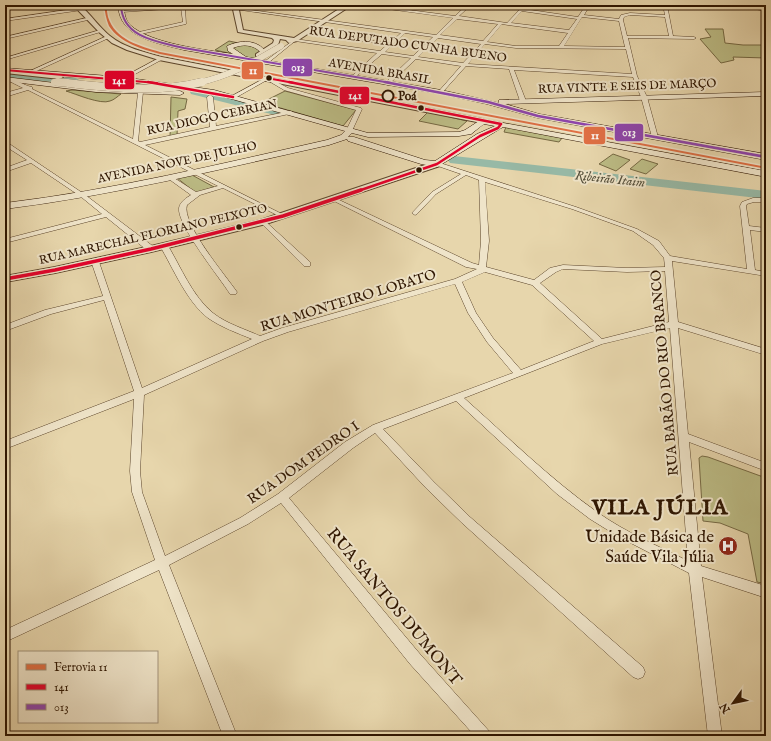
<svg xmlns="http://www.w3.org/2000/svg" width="771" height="741" font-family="'IM FELL English',serif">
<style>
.green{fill:#bcbc85;stroke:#756842}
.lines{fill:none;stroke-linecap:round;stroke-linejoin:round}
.river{fill:#97b9a6;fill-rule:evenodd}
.minor-casing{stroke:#5c452b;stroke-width:1}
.tertiary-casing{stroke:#5c452b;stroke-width:2}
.secondary-casing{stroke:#2e1500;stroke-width:1}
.minor{fill:#efe4c9;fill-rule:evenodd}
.tertiary{fill:#efe4c9;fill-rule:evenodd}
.secondary{fill:#efe4c9;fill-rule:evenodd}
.tertiary-bridge-far1-casing{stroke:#5c452b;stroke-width:6;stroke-linecap:butt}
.tertiary-bridge-casing{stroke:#5c452b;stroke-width:8;stroke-linecap:butt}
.tertiary-bridge-far1{stroke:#efe4c9;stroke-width:6}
.tertiary-bridge{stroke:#efe4c9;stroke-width:8}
.bus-1-far2-casing{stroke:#efe4c9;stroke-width:3.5}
.bus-1-far1-casing{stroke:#efe4c9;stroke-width:4.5}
.bus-1-casing{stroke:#efe4c9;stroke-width:6}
.bus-2-far1-casing{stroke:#efe4c9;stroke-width:3.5}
.bus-2-casing{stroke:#efe4c9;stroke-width:4.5}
.bus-1-far2{stroke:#e4002b;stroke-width:2}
.bus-1-far1{stroke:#e4002b;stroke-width:2.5}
.bus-1{stroke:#e4002b;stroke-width:3.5}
.bus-2-far1{stroke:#8e44ad;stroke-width:2}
.bus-2{stroke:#8e44ad;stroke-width:2.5}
.rail-1-casing{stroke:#efe4c9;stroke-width:3}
.rail-1{fill:#e06f44;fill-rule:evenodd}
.bus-dot{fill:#2e1500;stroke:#efe4c9;stroke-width:1.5}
.stop-dot{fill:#efe4c9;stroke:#2e1500;stroke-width:2}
.labels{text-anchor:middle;stroke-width:4;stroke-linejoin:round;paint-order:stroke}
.far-street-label{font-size:12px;fill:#2e1500;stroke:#efe4c9}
.far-stop-label{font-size:12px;font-weight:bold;fill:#2e1500;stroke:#efe4c9;text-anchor:start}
.far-water-label{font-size:13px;font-style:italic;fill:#534e3a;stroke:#efe4c9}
.street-label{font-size:14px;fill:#2e1500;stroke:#efe4c9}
.near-poi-label{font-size:17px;fill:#2e1500;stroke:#efe4c9;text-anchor:end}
.near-street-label{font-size:17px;fill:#2e1500;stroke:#efe4c9}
.near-district-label{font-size:22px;font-weight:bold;letter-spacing:1px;fill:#2e1500;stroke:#efe4c9}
.line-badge{stroke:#efe4c9;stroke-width:1.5}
.badge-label{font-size:11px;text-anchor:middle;font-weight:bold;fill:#fff}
</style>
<rect width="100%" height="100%" fill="#e7d6ac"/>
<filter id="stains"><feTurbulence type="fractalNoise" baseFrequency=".005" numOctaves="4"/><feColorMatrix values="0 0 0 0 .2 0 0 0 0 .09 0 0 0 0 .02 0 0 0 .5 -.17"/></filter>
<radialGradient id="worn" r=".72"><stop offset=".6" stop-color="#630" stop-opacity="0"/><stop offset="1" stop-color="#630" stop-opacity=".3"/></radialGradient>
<path class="green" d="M705,29h18l2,14 18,2h23v13l-33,-1 1,3 -13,3 -21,-24 11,-2z
M229,41l37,8 -11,10 -40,-9z
M72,90l49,4c-3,2 -7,6 -11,7 -9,4 -34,-7 -44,-10z
M285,91l71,19 -13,16 -66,-19 -12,-6z
M171,97l16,2 -2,10 -7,2 -1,25 -7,2z
M428,112l39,9 -9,8 -39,-8z
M506,127l56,11 -3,4 -55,-10z
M613,154l17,6 -14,11 -17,-7z
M642,159l16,5 -12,10 -16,-5z
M192,175l22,12 -18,6 -19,-15z
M702,456l6,1 58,21v76l-2,2 2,3v25l-9,-2 -9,-48 -28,-11 -17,-2 -4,-63z"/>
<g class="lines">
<path class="river" d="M5,72l71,6 5,3 -5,3 -71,-6z
M195,89l88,22 1,2 -5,3 -88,-22 -1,-2 1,-2z
M454,156l312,35v8l-316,-36 -2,-3 2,-3z"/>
<defs>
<path id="minor" d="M23,5h10l-28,5v-2z
M196,5h20l-31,3 1,16 -45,10 -2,-2 44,-10 -2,-14 -59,4 -2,-1z
M359,5h11l85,11 12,-11h4l-12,11 48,7 17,-18 3,1 -3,3 54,8 8,-12h4l-6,10 35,4 2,-4 9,-2 35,2 -2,-10h4l6,31 21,1 2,1 -2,1 -66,-1 9,38 10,21 11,40 -3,2 -3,-2 -11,-40 -8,-20 -119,-7 12,31 -3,2 -3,-2 -11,-32 -43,-3 -25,28 -2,-1v-2l22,-25 -45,-7 -28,26 -2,-1v-2l25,-24 -29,-4 -28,24h-2v-2l25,-23 -82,-12 -27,22 -4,-1 31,-23 85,12 7,-6 -42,-7 2,-1 43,6 11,-10 -167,-24 2,-1 200,27 17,-17zM522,11l55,8 -8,11 -58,-7zM630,15l35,2 4,19h-42l-4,-16 1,-3zM582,17l37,4 6,26 -61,-1zM457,19l41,5 -15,17 -43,-6zM502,24l6,1 60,8 -9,13h-43l-29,-4zM405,33l28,4 -20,19 -28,-4zM438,38l43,6 -18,19 -45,-6zM485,44l31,4 110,1 6,25 -164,-10z
M735,5l31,4v2l-29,-5z
M81,8l1,2 -77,11v-2z
M91,17l1,2 -87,20v-2z
M100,30l4,1 -99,29v-2z
M107,36l4,1 -79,36 -4,-1z
M159,58l4,1 -39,21 -4,-1z
M267,77l21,11 73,20 1,1 -10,22 -3,2 -3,-2 10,-21 -72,-20 -17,-10 -32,18 -5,-1z
M9,79c8,0 15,7 23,8v2l101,50 5,-46 5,-1 -5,49 2,1 70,-15 -3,-30 3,-2 3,2 3,29 75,-15 1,1 -3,2 -144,31 141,71 -1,1h-4l-58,-29 -23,7 -13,10c-6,18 39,71 50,87l-1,2h-6c-10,-16 -53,-69 -51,-86 1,-6 7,-10 12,-13l-25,-18 5,-1 25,16 22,-6 -190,-96 -23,7v-4l18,-5 -14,-7z
M5,141l79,53 70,53v4h-6l-42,-34 -101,26v-4l97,-25 -22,-18 -49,-33 -26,9v-4l22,-8 -22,-14z
M437,162l139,45 61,22 22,12 11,15 77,13 -7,-63 2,-4 11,-4h13v4h-12l-7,2 -1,2 3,20 17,2v4l-16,-2 5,40 11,2v4l-94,-15 6,61 88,27v6l-88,-27 10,106 78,29v8l-77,-29 12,124 65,20v12l-64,-21 20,159h-14l-19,-163 -70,-36 -29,-18 -33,-25 -101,-93 -73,28 51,53 36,35 173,150 2,5 -2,5 -5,2 -5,-2 -171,-154 -36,-35 -51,-55 -22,15 -64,50 131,156 69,77 2,5h-16l-65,-72 -129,-161 -33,21 -79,41 68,171h-14l-64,-166 -154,72v-12l150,-70 -23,-68 -2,-21 4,-72 -129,50v-8l129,-50 -30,-91 -53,14 -46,17v-6l40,-15 58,-14 -12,-35 4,-2h3l44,129 110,-49c-15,-6 -31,-12 -44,-21 -21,-16 -35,-50 -48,-72l1,-2h6c14,23 25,52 46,69 14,11 32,16 47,23l22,-8 173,-49 22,-10 -11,-2 -136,-68 1,-1h4l137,65 7,2 2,-24 -2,-61 -13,-5 -30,19 -19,20 -2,1 -3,-2 20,-21 29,-18 -26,-9 -1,-1zM485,182l87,27 61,22 20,14 11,13 1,9 -38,1 -64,-3 -13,3 -16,12 -48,-13 3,-26zM563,269l64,3 38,-1 4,51 -67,17 -62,-56 16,-11zM485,272l47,13 62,56 -73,29 -28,-32 -17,-25 -14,-31zM455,284l13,29 19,29 26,31 -140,52 -28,17 -67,52 -38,24 -75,38 -23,-64 -2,-21 4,-76 119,-54 25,-9zM670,328l18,233c-30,-15 -63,-29 -91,-49 -48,-34 -89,-75 -133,-114l138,-54z
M263,220l2,1 45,41v4h-6l-44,-44z"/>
<path id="tertiary" d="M73,5h6l3,2c10,9 18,21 28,29 15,12 34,16 52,21l320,62 4,2 -4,2 -323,-63 -32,-10 -15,-7 -12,-10z
M232,5h6l5,25 51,8 51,-33h7l-55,36 -8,2 -3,-3 -6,-1 -2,6 -20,12 -2,-1v-2l17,-11 1,-3 -2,-2 -34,-6z
M5,69l55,6 3,2 -3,2 -55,-6z
M434,162h6l1,2 -1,2 -174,58 -115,28 -96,21 -50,9v-6l50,-9 96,-21 109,-26z"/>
<path id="secondary" d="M118,5h6c0,7 1,15 6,20 21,19 76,25 103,29l-5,-3 -1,-5c13,-6 30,-7 39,6l-1,1h-4c-7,-9 -19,-9 -28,-5l13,9 195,33 58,13v-3h3l264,-8v4l-261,8 34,10 227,40v6l-228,-42 -51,-14 -46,-10 -257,-44c-26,-7 -65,-12 -66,-45z
M5,68l117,9 92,13 154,43 91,-1 6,-2 17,-11 284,52v6l-263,-50 -66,40 -16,-3 -73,-23 -1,-2 -18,6c-108,24 -214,50 -324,64v-6c109,-13 215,-39 322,-63l14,-5 4,-4 -131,-37 -92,-13 -117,-9zM484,124l11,2 -18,8 -42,27 -10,-1 -71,-23h-6l4,-4 16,4 91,-1 12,-2z
M5,77l91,11 84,3 4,2 -4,2 -84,-3 -91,-11z"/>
</defs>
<use href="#minor" class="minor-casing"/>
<use href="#tertiary" class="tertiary-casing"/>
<use href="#secondary" class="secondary-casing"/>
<use href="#minor" class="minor"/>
<use href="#tertiary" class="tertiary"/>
<use href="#secondary" class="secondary"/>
<defs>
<path id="tertiary-bridge-far1" d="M54,82l14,1
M198,83c34,-8 54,-20 83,-37"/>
<path id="tertiary-bridge" d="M58,82c47,5 97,12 144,0"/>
</defs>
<use href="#tertiary-bridge-far1" class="tertiary-bridge-far1-casing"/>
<use href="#tertiary-bridge" class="tertiary-bridge-casing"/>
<use href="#tertiary-bridge-far1" class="tertiary-bridge-far1"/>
<use href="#tertiary-bridge" class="tertiary-bridge"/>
<defs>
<path id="bus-1-far2" d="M5,70l152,13
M267,78l27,5"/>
<path id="bus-1-far1" d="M148,82l85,15
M289,82l212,42
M358,191l79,-27 43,-28 18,-8 3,-4"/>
<path id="bus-1" d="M5,279l50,-9 96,-21 132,-33 78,-26"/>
<path id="bus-2-far1" d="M121,5c1,33 37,37 63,43l207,35"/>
<path id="bus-2" d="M385,82l103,20 50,14 228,41"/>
</defs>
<use href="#bus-1-far2" class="bus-1-far2-casing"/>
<use href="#bus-1-far1" class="bus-1-far1-casing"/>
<use href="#bus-1" class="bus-1-casing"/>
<use href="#bus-2-far1" class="bus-2-far1-casing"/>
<use href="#bus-2" class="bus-2-casing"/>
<use href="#bus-1-far2" class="bus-1-far2"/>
<use href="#bus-1-far1" class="bus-1-far1"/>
<use href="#bus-1" class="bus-1"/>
<use href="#bus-2-far1" class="bus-2-far1"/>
<use href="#bus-2" class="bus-2"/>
<defs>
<path id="rail-1" d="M104,5h2c1,4 1,8 2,12 7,23 32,29 52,35l606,115v2l-606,-115c-18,-5 -40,-11 -51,-28 -3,-7 -4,-14 -5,-21z"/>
</defs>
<use href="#rail-1" class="rail-1-casing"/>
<use href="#rail-1" class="rail-1"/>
</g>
<defs>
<symbol id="hospital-disc" viewBox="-11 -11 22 22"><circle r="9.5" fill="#8f2418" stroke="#efe4c9"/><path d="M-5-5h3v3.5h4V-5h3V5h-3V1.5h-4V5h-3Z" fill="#fff"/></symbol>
</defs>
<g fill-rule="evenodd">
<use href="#hospital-disc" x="717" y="535" width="22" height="22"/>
</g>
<g class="bus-dot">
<circle cx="269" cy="78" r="3.5"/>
<circle cx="421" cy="108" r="3.5"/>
<circle cx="419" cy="170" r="3.5"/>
<circle cx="239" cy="227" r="3.5"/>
</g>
<circle class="stop-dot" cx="388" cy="96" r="5.5"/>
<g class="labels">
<g class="far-street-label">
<text transform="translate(408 44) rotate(8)" y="4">RUA DEPUTADO CUNHA BUENO</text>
<text transform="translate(380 71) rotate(10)" y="4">AVENIDA BRASIL</text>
<text transform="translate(627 86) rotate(-2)" y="4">RUA VINTE E SEIS DE MARÇO</text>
<text transform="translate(212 117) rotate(-12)" y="4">RUA DIOGO CEBRIAN</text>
<text transform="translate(177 162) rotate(-12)" y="4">AVENIDA NOVE DE JULHO</text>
<text transform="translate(153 234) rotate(-13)" y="4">RUA MARECHAL FLORIANO PEIXOTO</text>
</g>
<g class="far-stop-label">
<text x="398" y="100">Poá</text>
</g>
<g class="far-water-label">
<text transform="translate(610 178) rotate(6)" y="5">Ribeirão Itaim</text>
</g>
<g class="street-label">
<text transform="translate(348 300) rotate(-17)" y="5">RUA MONTEIRO LOBATO</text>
<text transform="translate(664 373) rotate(-95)" y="5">RUA BARÃO DO RIO BRANCO</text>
<text transform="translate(303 462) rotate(-35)" y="5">RUA DOM PEDRO I</text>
</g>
<g class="near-poi-label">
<text x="714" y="542">Unidade Básica de<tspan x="714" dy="20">Saúde Vila Júlia</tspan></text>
</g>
<g class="near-street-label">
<text transform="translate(395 606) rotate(50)" y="6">RUA SANTOS DUMONT</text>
</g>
<g class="near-district-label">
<text x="660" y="514">VILA JÚLIA</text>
</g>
</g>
<g class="line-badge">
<rect x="282" y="58" width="31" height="19" rx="4" fill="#8e44ad"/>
<rect x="241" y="61" width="23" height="19" rx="4" fill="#e06f44"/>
<rect x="104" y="70" width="31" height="20" rx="4" fill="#e4002b"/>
<rect x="339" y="86" width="31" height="19" rx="4" fill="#e4002b"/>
<rect x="614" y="123" width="30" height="19" rx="4" fill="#8e44ad"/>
<rect x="583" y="126" width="23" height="19" rx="4" fill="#e06f44"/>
</g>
<g class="badge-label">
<text x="298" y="71">013</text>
<text x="253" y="74">11</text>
<text x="119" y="84">141</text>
<text x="355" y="99">141</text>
<text x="629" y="136">013</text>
<text x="595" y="139">11</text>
</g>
<rect width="771" height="741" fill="none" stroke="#e7d6ac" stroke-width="20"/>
<rect x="6" y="6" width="759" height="729" fill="none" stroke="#2e1500" stroke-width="2"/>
<rect x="10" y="10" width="751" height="721" fill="none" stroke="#2e1500"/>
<rect x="18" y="651" width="140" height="72" fill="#efe4c9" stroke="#a29179"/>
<rect x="26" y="664" width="20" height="6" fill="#e06f44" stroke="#a29179"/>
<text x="54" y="671" font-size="12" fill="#2e1500">Ferrovia 11</text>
<rect x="26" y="684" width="20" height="6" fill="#e4002b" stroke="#a29179"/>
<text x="54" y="691" font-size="12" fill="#2e1500">141</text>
<rect x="26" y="704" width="20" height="6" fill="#8e44ad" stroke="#a29179"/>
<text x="54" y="711" font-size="12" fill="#2e1500">013</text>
<g transform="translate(733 703) rotate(237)" stroke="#efe4c9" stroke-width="3" paint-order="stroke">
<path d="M0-3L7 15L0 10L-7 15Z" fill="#2e1500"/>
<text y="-6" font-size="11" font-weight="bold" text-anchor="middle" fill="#2e1500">N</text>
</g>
<rect width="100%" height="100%" filter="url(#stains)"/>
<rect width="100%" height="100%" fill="url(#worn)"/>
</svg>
